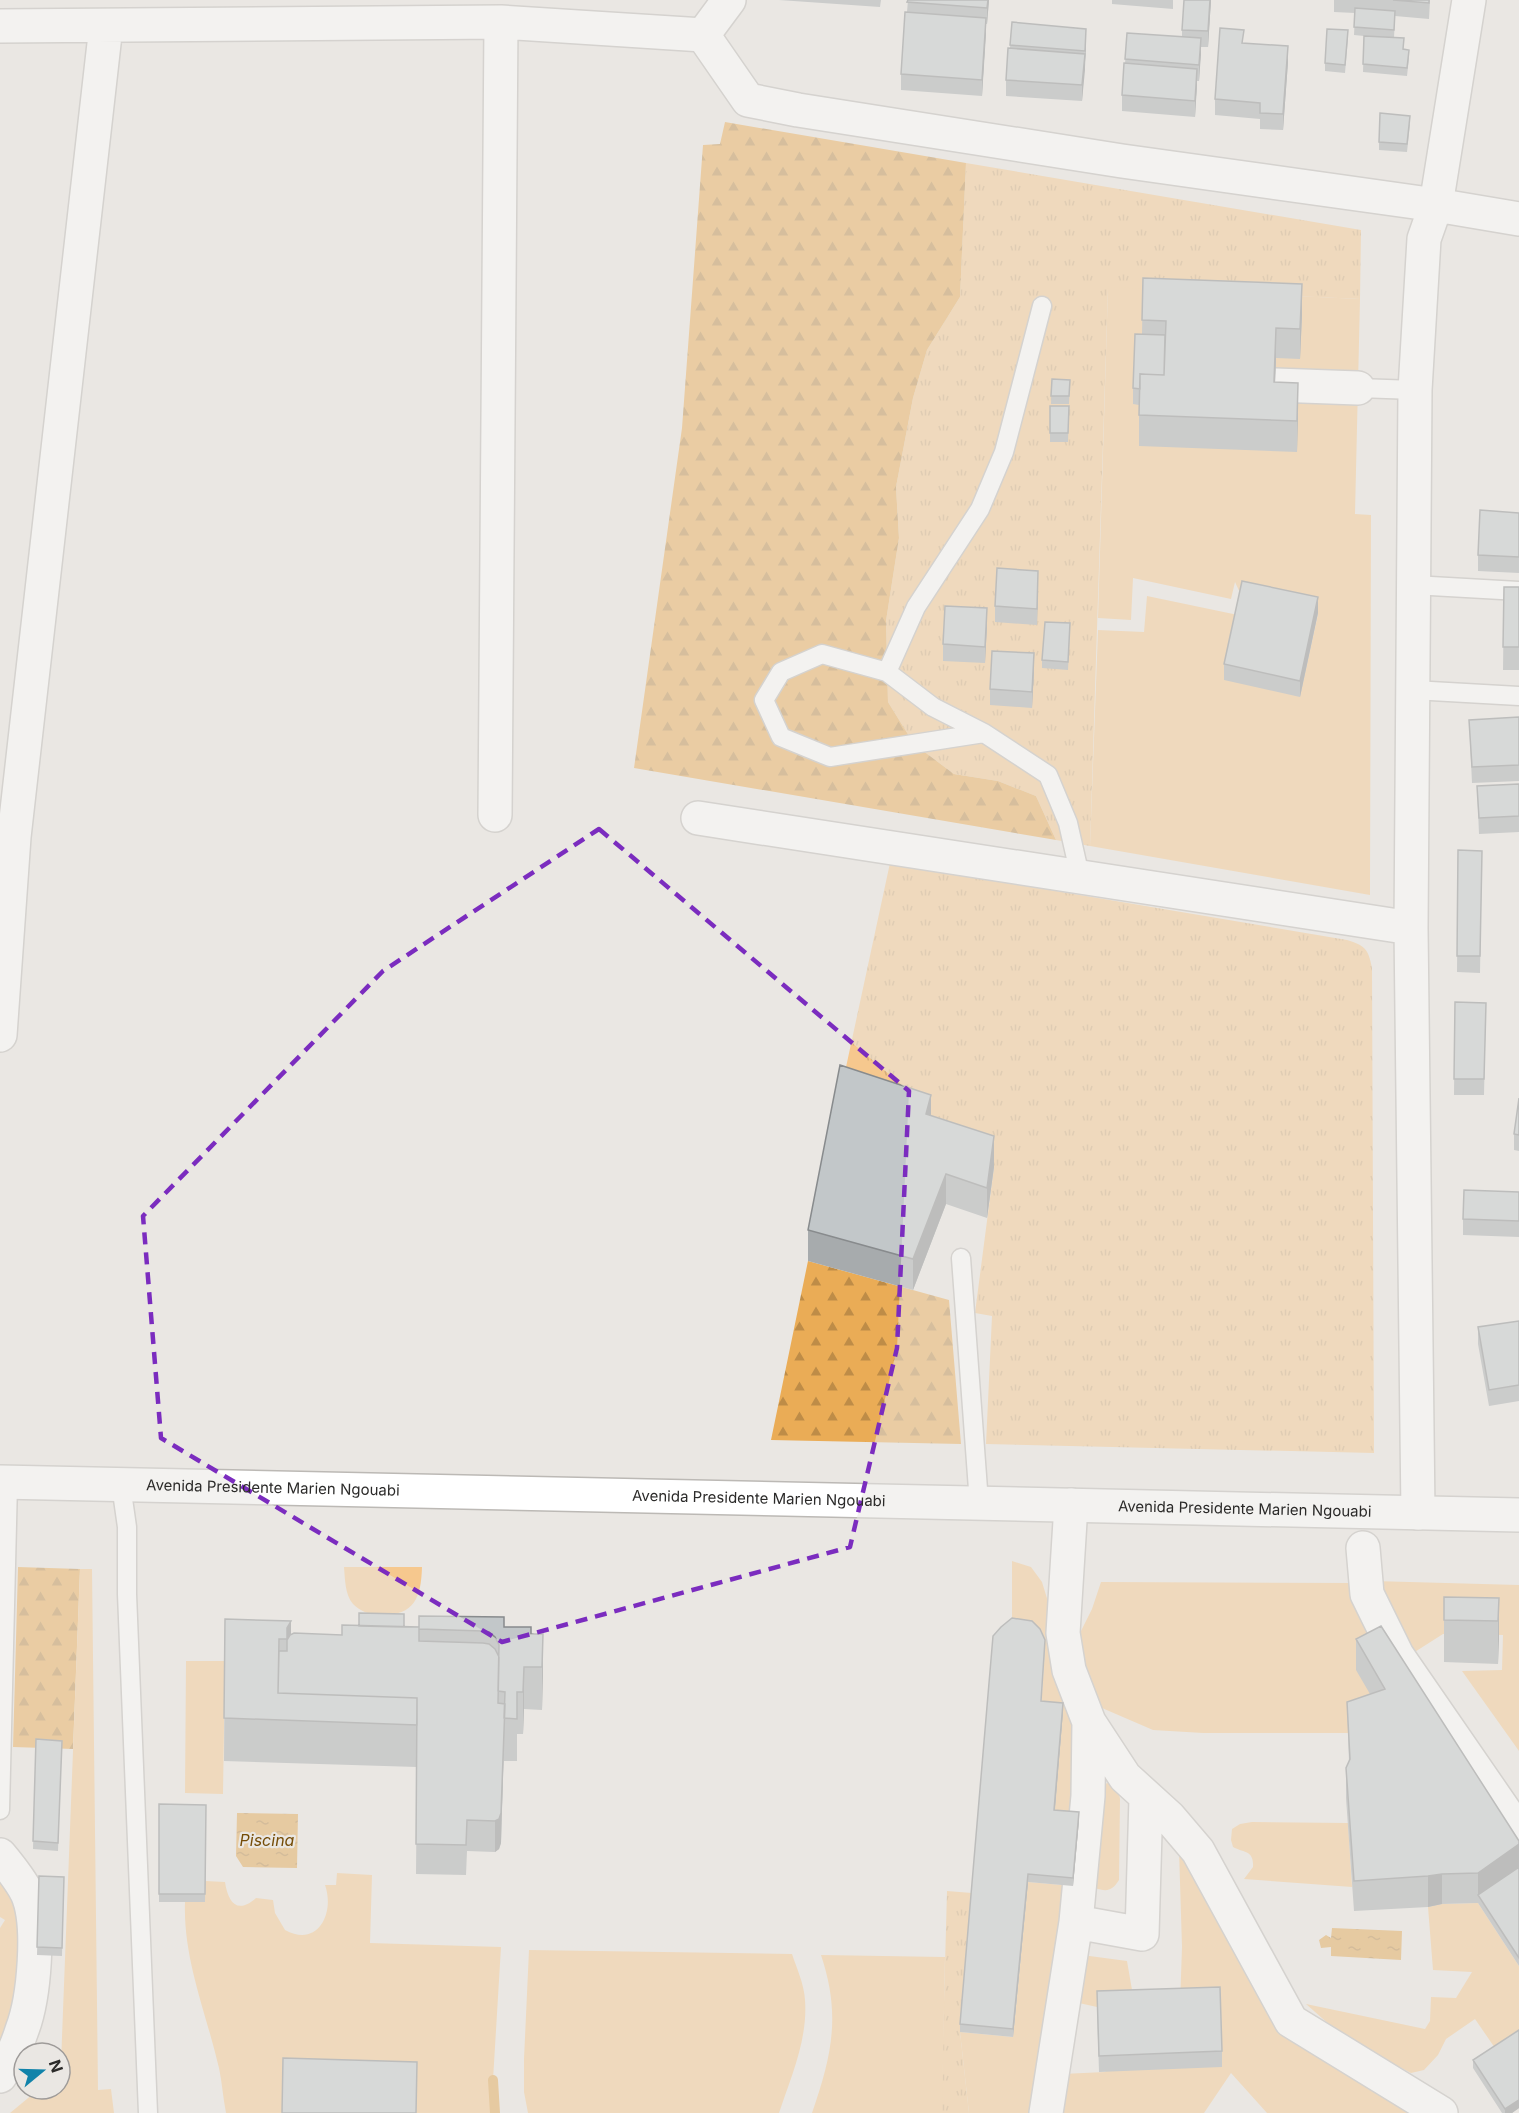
<svg xmlns="http://www.w3.org/2000/svg" width="1519" height="2113" font-family="Inter,sans-serif">
<style>
.grass{fill:url(#grass-tufts)}
.forest{fill:url(#forest-firs)}
.garden{fill:#f6c88e}
.water{fill:url(#water-ripples)}
.lines{fill:none;stroke-linecap:round;stroke-linejoin:round}
.stream{stroke:#e3a650;stroke-width:10}
.lane-casing{stroke:#bcb9b5;stroke-width:21}
.street-casing{stroke:#bcb9b5;stroke-width:36}
.primary-casing{stroke:#bcb9b5;stroke-width:36}
.lane{stroke:#fff;stroke-width:18}
.street{stroke:#fff;stroke-width:33}
.primary{stroke:#fff;stroke-width:33}
.wall{fill:#a7abad}
.shaded-wall{fill:#888b8d}
.building{fill:#c2c7c9;stroke:#888b8d;stroke-width:1.5}
.marked{fill:none;stroke:#7b2cbf;stroke-width:4.5;stroke-dasharray:12 8;stroke-linejoin:round}
.labels{text-anchor:middle;stroke-width:4.5;stroke-linejoin:round;paint-order:stroke}
.street-label{font-size:15px;fill:#2b2a29;stroke:#eae7e3}
.water-label{font-size:16px;font-style:italic;fill:#754c07;stroke:#eae7e3}
</style>
<defs>
<pattern id="grass-tufts" width="24" height="20" patternUnits="userSpaceOnUse" patternTransform="scale(1.5)"><rect width="24" height="20" fill="#f6c88e"/><path d="M3 7l-1-3M5 7V3M7 7l1-3M15 17l-1-3M17 17v-4M19 17l1-3" fill="none" stroke="#d3ac7a"/></pattern>
<pattern id="forest-firs" width="22" height="20" patternUnits="userSpaceOnUse" patternTransform="scale(1.5)"><rect width="22" height="20" fill="#eaac56"/><path d="M5 1l3.5 6h-7zM16 11l3.5 6h-7z" fill="#be8c47"/></pattern>
<pattern id="water-ripples" width="26" height="14" patternUnits="userSpaceOnUse" patternTransform="scale(1.5)"><rect width="26" height="14" fill="#e3a650"/><path d="M2 4q2-2 4 0t4 0M15 11q2-2 4 0t4 0" fill="none" stroke="#b88742"/></pattern>
</defs>
<rect width="100%" height="100%" fill="#eae7e3"/>
<path class="grass" d="M966,163l395,67 -1,69 -252,-11 -18,558 -34,-6 -20,-44 -38,-15 -44,-7 -40,-30 -26,-42 -2,-81 13,-83 -3,-51 17,-89 14,-48 33,-53z
M890,863l457,77c18,6 21,8 25,28l2,485 -388,-9 6,-128 -17,-3 19,-146 -154,-72z
M947,1891l25,2 -12,139 9,81h-28z"/>
<path class="forest" d="M725,122l241,41 -6,134 -33,53 -14,48 -17,89 3,51 -13,83 2,81 26,42 40,30 44,7 38,15 20,44 -422,-72 48,-340 21,-283 17,-1z
M808,1261l141,39 12,144 -190,-4z
M18,1567l62,2 -7,180 -60,-2z"/>
<path class="garden" d="M1108,287l252,12 -5,215 16,1 -1,380 -280,-49 8,-216 46,2 3,-36 91,19 62,81 18,-82 -76,-17 -7,-15 -4,17 -98,-21 -2,42 -33,-2z
M1012,1561l19,6 11,15 35,114 -5,124 -18,-2 -13,-109 4,-60 -5,-12 -28,-11z
M344,1567h78c-1,32 -8,49 -43,48 -9,0 -19,-4 -26,-11 -8,-9 -8,-25 -9,-37z
M80,1569h12l6,521 13,-1 3,24h-104l29,-24h21z
M1373,1581l146,4v166l-57,-80 40,-1 1,-35 -60,-1 -33,21z
M1101,1582l255,1 25,73 4,64 -27,13h-155l-50,-3 -51,-22 -20,-41 1,-19 -4,-13 13,-26z
M186,1661h39l-2,133 -38,-1z
M1111,1782l7,6 2,11 -1,81c-7,11 -12,12 -24,8l7,-103z
M1252,1822l96,1 4,64 -108,-8 9,-12c1,-17 -9,-14 -20,-20l-2,-7 1,-11 8,-5z
M1179,1850l97,156 151,107h-160l-36,-40 -27,40h-235l-9,-81 53,5 15,-155 45,4 -11,188 43,-2 75,-67 2,-58z
M337,1873l35,2 -2,68 131,4 -8,133 5,33h-272c-3,-15 -4,-31 -7,-45 -13,-56 -36,-109 -34,-166h20v-21l20,1c3,20 12,33 31,16l17,2 2,13 10,17c33,18 50,-17 40,-45h11z
M0,1882c34,41 18,115 0,161v-115l5,-8 -5,-3z
M1478,1903l41,63v72l-24,10 -20,-29 -29,20 -8,16 -14,15 -13,3 -64,-33 -41,-36 119,25 5,-8 1,-24 25,1 16,-26 -39,-2 -5,-63 14,-3z
M529,1950l263,4c5,15 12,30 13,46 3,39 -14,77 -26,113h-251l-4,-21v-33z
M821,1955l124,2 -3,156h-130c20,-58 29,-98 9,-158z
M1082,1955l45,6 8,46h-38l-18,-4z"/>
<path class="water" d="M237,1813l61,1 -1,54 -54,-1 -7,-11z
M1332,1928l70,3 -1,29 -70,-4v-9l-10,1 -2,-8 7,-5 5,3z"/>
<g class="lines">
<path class="stream" d="M493,2080l2,33"/>
<defs>
<path id="lane" d="M1042,306l-38,146 -24,57 -64,98 -29,65 46,35 51,26 64,42 20,48 12,53
M1358,388l57,2
M1413,585l106,6
M887,672l-65,-18 -41,18 -17,28 17,37 49,20 154,-24
M1413,690l106,6
M961,1258l18,245
M121,1485l6,42v67l21,519
M0,1810l8,-327"/>
<path id="street" d="M0,26l501,-4 202,13
M703,35l45,65 50,10 324,51 314,44 83,14
M703,35l26,-35
M1275,385l83,3
M495,815l6,-793
M698,818l713,110
M0,1035l14,-198 92,-811
M1418,1513l-7,-585 4,-538 9,-151 12,-34 33,-205
M1363,1548l4,46 30,61 122,177
M1089,1722l36,55 44,40 29,34 93,170 150,92
M0,1855c10,12 20,24 27,38 14,31 7,106 -5,137 -5,16 -13,33 -22,46
M1076,1922l66,12 4,-136
M1046,2113l30,-191 12,-126 1,-74 -20,-52 -6,-37 8,-128"/>
<g id="primary">
<path id="s1" d="M0,1482l1519,33"/>
</g>
</defs>
<use href="#lane" class="lane-casing"/>
<use href="#street" class="street-casing"/>
<use href="#primary" class="primary-casing"/>
<use href="#lane" class="lane"/>
<use href="#street" class="street"/>
<use href="#primary" class="primary"/>
</g>
<path class="wall" d="M779,0h102l-1,7z
M908,0h81l-2,24h-1l-4,72 -81,-6v-16l6,-62z
M1112,0h61v9l-61,-5z
M1211,0l-3,47h-7l-2,34h-2l-2,36 -73,-6v-16l3,-31 2,-31 55,4v-7z
M1334,0h96l-1,19 -34,-3 -1,22 15,20 -2,18 -44,-4 1,-36 -10,-1 1,-22 -21,-1z
M1012,22l74,23 -4,56 -76,-5v-16l4,-32z
M1348,38l-3,35 -20,-2v-8z
M1244,43l44,19 -5,68 -23,-1v-10l-45,-4v-16z
M1410,124l-3,28 -28,-2v-8z
M1143,278l159,37 -2,44 -24,-1 -1,24 23,31 -1,39 -158,-6v-41l-6,-1v-16l9,-54z
M1052,379l18,1 -1,24h-18z
M1050,406h19l-1,36h-18z
M1519,513v60l-41,-2v-16z
M1038,587l-1,38 -42,-3v-16z
M1504,587h15v83h-16z
M1318,613l-18,84 -76,-17v-16z
M987,624l-2,39 -42,-2v-17z
M1070,631l-2,39 -26,-2v-8z
M1034,669l-2,39 -42,-3v-16z
M1519,717v64l-47,2 -3,-63z
M1519,784v48l-40,2 -2,-48z
M1458,850l24,1 -2,122 -23,-1z
M1455,1002l31,1 -2,92h-30z
M1519,1098v53l-5,-1v-16z
M931,1115l63,52 -7,51 -41,-14 -33,86 -105,-29v-31z
M1519,1192v45l-56,-2v-16z
M1519,1321v80l-30,5 -11,-62v-17z
M1444,1597l55,1 -1,66 -54,-2z
M225,1619l66,15 51,1 17,-9 60,1h85l27,7h12l-1,76 -18,-1 -1,25h-6v27h-13v-16l-3,98 -2,6 -4,3 -28,-1 -1,24 -50,-1 1,-107 -193,-6z
M1356,1639l163,202v125l-41,-63 -36,1 -14,3 -74,4 -8,-113v-30l3,-6 -2,-60 23,-8 -14,-24z
M1045,1649l-4,52 22,10 -8,99 24,10 -6,66 -45,-4 -15,155 -53,-5v-8z
M36,1739l26,2 -4,110 -25,-2z
M159,1804l47,1 -1,97h-46z
M39,1876l25,1 -2,79 -25,-1z
M1097,2007l125,44v16l-123,5z
M1519,2030v78l-7,5h-10l-29,-45v-8z"/>
<path class="shaded-wall" d="M988,0h1l-2,24v-16z
M1210,0h1l-3,47v-16z
M986,18v16l-4,62v-16z
M1086,29v16l-1,22v-16z
M1201,38v16l-2,27v-16z
M1288,46v16l-5,68v-16z
M1085,54v16l-3,31v-16z
M1197,69v16l-2,32v-16z
M1302,284v31l-2,44v-30z
M1276,328v30l-2,54v-30z
M1298,383v30l-1,39v-31z
M1038,571v16l-1,38v-16z
M1318,597v16l-18,84v-16z
M987,608v16l-2,39v-16z
M1034,653v16l-2,39v-16z
M931,1095v30l-5,-11z
M994,1136v31l-7,51v-30z
M946,1174v30l-33,86v-31z
M1499,1598v42l-1,24v-43z
M291,1621v42l-4,7v-42z
M543,1634v43l-1,33v-43z
M524,1667v42l-1,25v-42z
M1063,1703v8l-9,107v-8z
M505,1704l-4,139 -2,6 -4,3v-31z
M1079,1812v8l-6,66v-8z
M1519,1844v31l-41,20v-22z
M1028,1874v8l-15,155v-8z
M1442,1874v30l-14,3v-31z
M1519,2100v8l-7,5h-7v-4z"/>
<path class="building" d="M908,0h80l-1,8 -80,-6z
M1184,0h26l-2,31 -26,-1z
M1393,0h36v3z
M1355,8l40,3 -1,19 -40,-3z
M905,12l81,6 -4,62 -81,-6z
M1012,22l74,7 -1,22 -75,-6z
M1220,28l24,2 -2,13 46,3 -5,68 -23,-1v-10l-45,-4z
M1327,29l21,1 -3,35 -20,-2z
M1127,33l74,5 -2,27 -74,-6z
M1364,36l40,2 -1,11 6,1 -2,18 -44,-4z
M1008,48l77,6 -3,31 -76,-5z
M1124,63l73,6 -2,32 -73,-6z
M1380,113l30,3 -3,28 -28,-2z
M1143,278l159,6 -2,45 -24,-1 -2,54 24,1 -1,38 -158,-6 1,-41 24,1 2,-54 -24,-1z
M1135,334l30,1 -1,40 -24,-1v15l-7,-1z
M1052,379l18,1 -1,16h-18z
M1050,406h19l-1,27h-18z
M1480,510l39,3v44l-41,-2z
M997,568l41,3 -1,38 -42,-3z
M1242,581l76,16 -18,84 -76,-17z
M1504,587h15v60h-16z
M945,606l42,2 -2,39 -42,-3z
M1045,622l25,1 -2,39 -26,-2z
M992,651l42,2 -2,39 -42,-3z
M1519,717v48l-47,2 -3,-47z
M1519,784v32l-40,2 -2,-32z
M1458,850l24,1 -2,105h-23z
M1455,1002l31,1 -2,76h-30z
M840,1065l91,30 -5,19 68,22 -7,52 -41,-14 -33,85 -105,-29z
M1519,1098v37l-5,-1z
M1464,1190l55,2v29l-56,-2z
M1519,1321v64l-30,5 -11,-63z
M1444,1597l55,1 -1,23 -54,-1z
M359,1613l45,1v13l-45,-1z
M419,1616l85,1v10h27v7h12l-1,33h-18l-1,25h-6v27l-13,-1 1,-26 -7,-1 1,-46 -4,-8 -6,-5 -6,-1 -64,-2z
M1012,1618l20,3 8,8 5,11 -4,61 22,2 -9,107 25,2 -6,66 -45,-4 -15,155 -53,-5 33,-388 8,-9z
M225,1619l66,2 -4,7v11h-8l-1,54 139,5v27l-193,-7z
M342,1625l77,2v14l64,2 6,1 6,5 4,8 -1,46 7,1 -4,109 -2,6 -4,2 -28,-1 -1,25 -50,-1 1,-146 -139,-5 1,-42h8v-11l3,-5 4,-2 48,2z
M1381,1626l138,215v3l-41,29 -36,1 -14,2 -74,5 -8,-113 4,-9 -3,-57 38,-13 -29,-50z
M36,1739l26,2 -4,102 -25,-2z
M159,1804l47,1 -1,89h-46z
M1519,1867v91l-41,-63z
M39,1876l25,1 -2,71 -25,-1z
M1220,1987l2,64 -123,5 -2,-65z
M1519,2030v70l-14,9 -32,-49z
M283,2058l134,4 -1,51h-134z"/>
<path d="M0 0H1519V2113H0ZM599,829l310,262 -12,257 -47,199 -348,95 -341,-204 -18,-222 240,-245z" fill="#eae7e3" fill-opacity=".55" fill-rule="evenodd"/>
<path class="marked" d="M599,829l310,262 -12,257 -47,199 -348,95 -341,-204 -18,-222 240,-245z"/>
<g class="labels">
<g class="street-label">
<text dy="5" stroke="none"><textPath href="#s1" startOffset="273">Avenida Presidente Marien Ngouabi</textPath></text>
<text dy="5" stroke="none"><textPath href="#s1" startOffset="759">Avenida Presidente Marien Ngouabi</textPath></text>
<text dy="5" stroke="none"><textPath href="#s1" startOffset="1245">Avenida Presidente Marien Ngouabi</textPath></text>
</g>
<g class="water-label">
<text x="267" y="1846">Piscina</text>
</g>
</g>
<g transform="translate(42 2071) rotate(71)"><circle r="28" fill="#eae7e3" stroke="#9e9b99" stroke-width="1.5"/>
<path d="M0-4.5L10 22L0 15L-10 22Z" fill="#1183aa"/>
<text y="-9" font-size="16" font-weight="bold" text-anchor="middle" fill="#2b2a29">N</text>
</g>
</svg>
